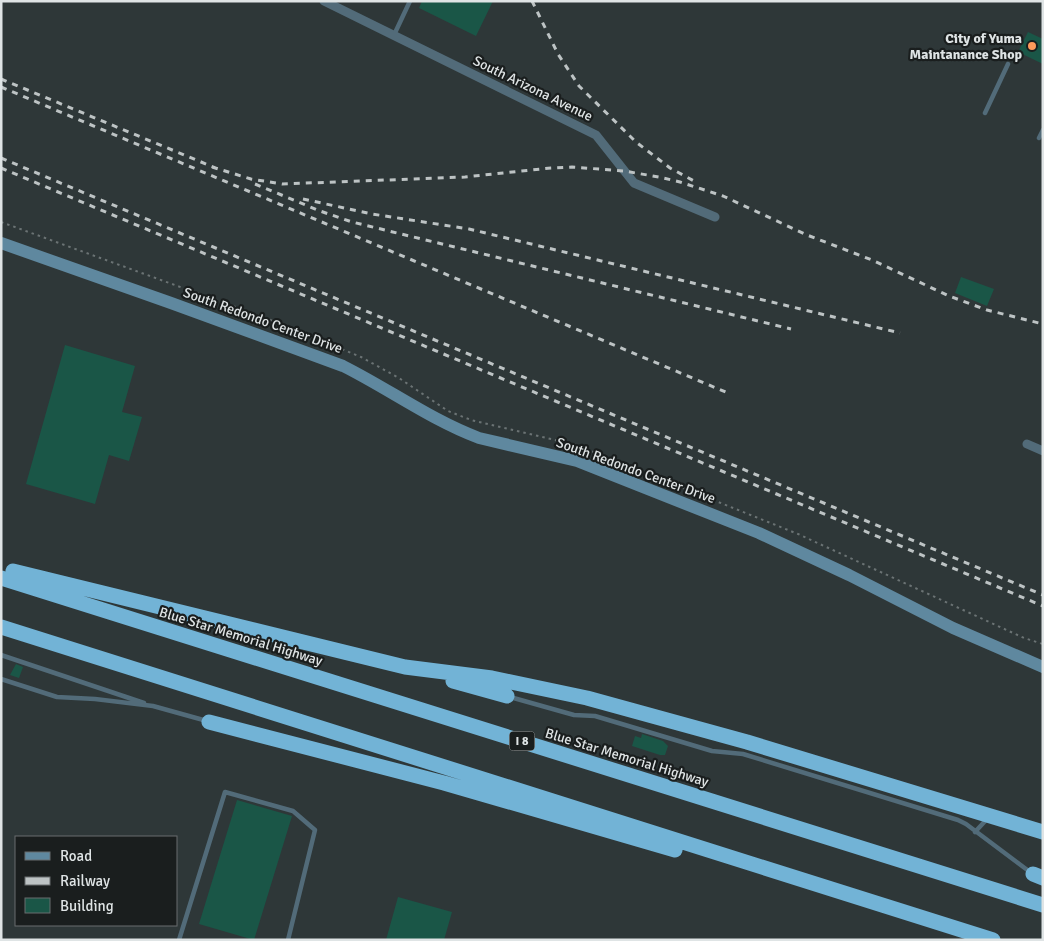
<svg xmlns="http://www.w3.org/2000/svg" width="1044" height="941" font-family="Signika,sans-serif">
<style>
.building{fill:#1a5647}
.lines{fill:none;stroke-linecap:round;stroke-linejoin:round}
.path{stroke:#6b7374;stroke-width:2;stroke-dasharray:2.5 4;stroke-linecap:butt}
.lane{stroke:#526b79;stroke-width:4.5}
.street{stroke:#526b79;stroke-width:9}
.secondary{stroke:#5f889f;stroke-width:12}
.highway{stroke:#72b3d6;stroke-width:15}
.rail{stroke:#bdc3c4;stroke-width:3;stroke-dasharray:6 6;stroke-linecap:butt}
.poi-dot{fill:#ff9b5b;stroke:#1a1e1e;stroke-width:2}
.labels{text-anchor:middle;stroke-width:4.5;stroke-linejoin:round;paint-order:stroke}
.shield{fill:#1a1e1e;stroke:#a4a9a9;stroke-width:1}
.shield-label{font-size:12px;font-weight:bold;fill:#dfe4e5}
.poi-label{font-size:14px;font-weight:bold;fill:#dfe4e5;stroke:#1a1e1e;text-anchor:end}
.street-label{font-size:14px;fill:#dfe4e5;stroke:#1a1e1e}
</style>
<rect width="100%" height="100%" fill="#2e3738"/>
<path class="building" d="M422,1h71l-17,35 -57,-28z
M1028,32l15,7v25l-25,-12z
M961,277l33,12 -7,17 -32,-13z
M65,345l70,21 -13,46 20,5 -13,44 -20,-6 -14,49 -69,-20z
M16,664l7,3 -4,11 -9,-3z
M642,734l21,7 5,5 -3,9h-5l-28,-9 3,-10 6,2z
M237,800l55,16 -38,124 -55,-16z
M398,897l54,15 -8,28h-58z"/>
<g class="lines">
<path class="path" d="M1,222l262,95 98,40 38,21 49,33 23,9 105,25 222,89 226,104 19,6"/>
<path class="lane" d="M394,35l16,-34
M985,113l23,-49
M1039,138l4,-8
M1,655l143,48
M1,679l56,18 38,2 58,7 54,15
M510,697l64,18 21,1 117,35 31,3 215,66 8,4 64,48
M975,832l12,-13
M179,940l46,-148 68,19 22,19 -27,110"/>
<path class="street" d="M324,1l272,134 38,48 81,34
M1027,444l16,7"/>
<path class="secondary" d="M1,243l170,60 172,63c46,23 88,54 136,72l98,23 182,72 90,42 104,53 90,39"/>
<path class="highway" d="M13,571l392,96 87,11 95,20 160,44 296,90
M1,578l1042,327
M1,627l992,313
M453,681l54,15
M209,722l235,61 231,67
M1033,874l10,4"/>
<path class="rail" d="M532,1l26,53 21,32 57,56 34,26 24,13
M1,79l217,90
M1,87l727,306
M1,158l1042,437
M212,167l39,12 31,5 183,-7 86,-9 21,-1 52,4 35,6 21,5 43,14 84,39 65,25 77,36 38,14 56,14
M1,168l1042,438
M255,184l65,27 32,11 439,107
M303,199l69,15 97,15 431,104"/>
</g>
<circle class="poi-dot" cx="1032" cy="46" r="5"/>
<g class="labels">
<rect class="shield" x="509.5" y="731.5" width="25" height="19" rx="4"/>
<g class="shield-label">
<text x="522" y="745">I 8</text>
</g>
<g class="poi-label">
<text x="1022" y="43">City of Yuma<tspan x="1022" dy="16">Maintanance Shop</tspan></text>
</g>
<g class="street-label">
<text transform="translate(533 88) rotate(26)" y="5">South Arizona Avenue</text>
<text transform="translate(263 320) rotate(20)" y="5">South Redondo Center Drive</text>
<text transform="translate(636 470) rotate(20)" y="5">South Redondo Center Drive</text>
<text transform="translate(241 636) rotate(17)" y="5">Blue Star Memorial Highway</text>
<text transform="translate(627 757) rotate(17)" y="5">Blue Star Memorial Highway</text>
</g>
</g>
<rect width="1044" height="941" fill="none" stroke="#dfe4e5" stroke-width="5"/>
<rect x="15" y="836" width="162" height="90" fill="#1a1e1e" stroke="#696d6e"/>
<rect x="25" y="852" width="25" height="8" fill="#5f889f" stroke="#696d6e"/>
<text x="60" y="861" font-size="15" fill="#dfe4e5">Road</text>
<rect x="25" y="877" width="25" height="8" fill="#bdc3c4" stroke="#696d6e"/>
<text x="60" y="886" font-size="15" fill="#dfe4e5">Railway</text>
<rect x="25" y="898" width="25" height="15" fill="#1a5647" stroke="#696d6e"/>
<text x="60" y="911" font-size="15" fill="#dfe4e5">Building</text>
</svg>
